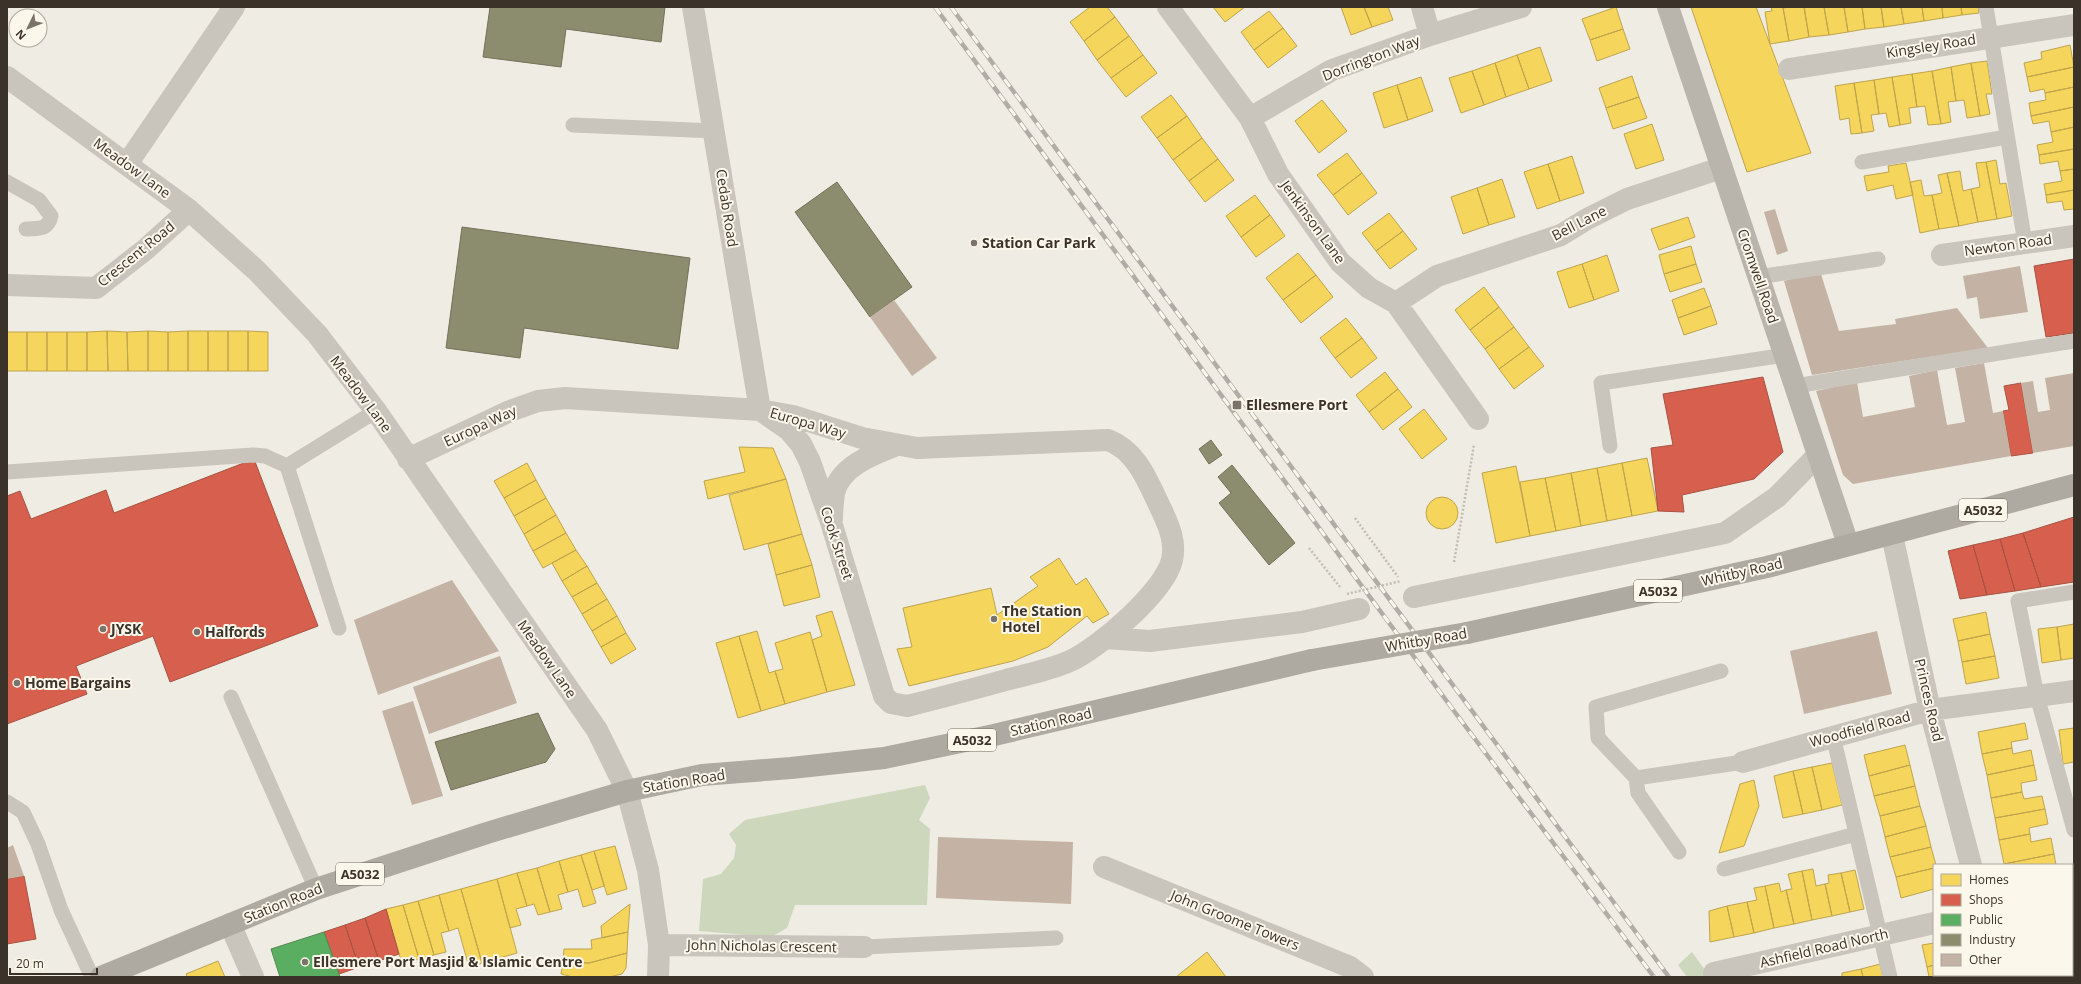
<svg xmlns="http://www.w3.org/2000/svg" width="2081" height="984" font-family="'Open Sans',sans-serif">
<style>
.green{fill:#ccd7bc}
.homes{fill:#f6d55c;stroke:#bea44d}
.shops{fill:#d6604d;stroke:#a85242}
.public{fill:#5aae61;stroke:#518950}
.industry{fill:#8c8c6e;stroke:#747159}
.building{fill:#c4b3a4}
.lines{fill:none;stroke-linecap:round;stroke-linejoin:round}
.path{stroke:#c2bdb4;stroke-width:2.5;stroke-dasharray:2 2;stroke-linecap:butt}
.lane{stroke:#c9c4bc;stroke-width:15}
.street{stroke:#c9c4bc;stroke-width:22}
.secondary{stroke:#b9b4ac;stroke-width:22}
.primary{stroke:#aea9a1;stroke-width:22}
.rail-casing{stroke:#b1ada6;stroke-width:4.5}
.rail{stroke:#fbf7eb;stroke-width:3;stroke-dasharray:9;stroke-linecap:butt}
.path-bridge{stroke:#c2bdb4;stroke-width:2.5;stroke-dasharray:2 2;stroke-linecap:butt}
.primary-bridge{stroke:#aea9a1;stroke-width:22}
.poi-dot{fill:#7a736a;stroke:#fbf7eb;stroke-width:1.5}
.labels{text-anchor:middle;stroke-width:4;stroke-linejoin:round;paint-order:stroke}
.shield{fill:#fbf7eb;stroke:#756d63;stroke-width:1}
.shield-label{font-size:13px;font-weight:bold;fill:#3b3229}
.street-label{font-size:14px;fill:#3b3229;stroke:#fbf7eb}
.poi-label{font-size:14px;font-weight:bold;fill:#3b3229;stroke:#fbf7eb;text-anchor:start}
</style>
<rect width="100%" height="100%" fill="#efece3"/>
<path class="green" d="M925,785l5,13 -11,22 11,9 -3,76h-132l-8,23 -16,9 -72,-6 4,-52 18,-5 13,-16 2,-13 -7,-11 16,-14z
M1692,952l18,25h-23l-9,-12z"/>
<path class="homes" d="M1090,7h17l8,10 -31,24 -14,-19z
M1213,7h32l-20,15z
M1341,7h23l8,20 -21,8z
M1364,7h24l5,13 -21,7z
M1616,7l7,22 -33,11 -8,-21z
M1691,7h65l55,146 -64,19z
M1771,7h12l6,34 -19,3 -5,-32 7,-1z
M1791,7h13l5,30 -20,4 -6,-33z
M1804,7h20l5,28 -20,2z
M1824,7h20l4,25 -19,3z
M1844,7h18l3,22 -17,3z
M1862,7h19l3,20 -19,2z
M1881,7h20l3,17 -20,3z
M1901,7h21l2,14 -20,3z
M1922,7h20l1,11 -19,3z
M1942,7h19l1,8 -19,3z
M1961,7h17l1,6 -17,2z
M1269,11l14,17 -29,22 -13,-18z
M1115,17l14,19 -32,24 -13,-19z
M1283,28l14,18 -29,22 -14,-18z
M1623,29l7,20 -33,12 -7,-21z
M1129,36l14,19 -32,23 -14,-18z
M2070,45l4,22 -47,10 -3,-14 18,-4 -1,-7z
M1540,47l12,34 -23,8 -12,-34z
M1143,55l14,18 -31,24 -15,-19z
M1517,55l12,34 -23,8 -11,-34z
M1987,61l5,33h-6l4,20 -10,2 -9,-53z
M1495,63l11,34 -22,8 -12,-34z
M1971,63l9,53 -13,2 -3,-18 -8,1 -5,-34z
M1951,67l5,34 -8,1 3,20 -10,2 -9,-53z
M2074,67v20l-29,6 -1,-4 -14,3 -3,-15z
M1472,71l12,34 -23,8 -12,-35z
M1932,71l9,53 -13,1 -3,-19 -8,1 -5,-33z
M1912,74l5,33 -8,1 2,15 -11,2 -8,-48z
M1632,76l7,21 -33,11 -7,-20z
M1421,77l12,34 -25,9 -11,-35z
M1892,77l8,48 -11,2 -3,-14 -7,1 -5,-34z
M1874,80l5,34 -8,1 3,16 -12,2 -8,-50z
M1854,83l8,50 -11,1 -2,-16 -9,2 -5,-34z
M1397,85l11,35 -24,8 -11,-35z
M2074,87v20l-43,9 -2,-13 17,-3 -1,-7z
M1171,95l16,21 -30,22 -16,-21z
M1639,97l8,21 -34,11 -7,-21z
M1322,100l25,31 -28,22 -24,-32z
M2074,107v20l-23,5 -2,-11 -16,3 -2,-8z
M1187,116l15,22 -29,22 -16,-22z
M1652,124l12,36 -28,9 -12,-35z
M2074,127v22l-35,6 -2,-10 16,-3 -2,-10z
M1202,138l16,21 -29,22 -16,-21z
M2074,149v20l-14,2 -2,-10 -18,3 -1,-9z
M1347,153l15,20 -29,22 -16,-20z
M1572,156l12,37 -24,8 -12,-37z
M1218,159l16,21 -29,22 -16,-21z
M1996,160l4,24 6,-1 6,33 -15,3 -11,-57z
M1986,162l11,57 -19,3 -7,-33 9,-2 -4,-24z
M1906,163l7,32 -17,4 -3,-14 -26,6 -3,-15 25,-4 -1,-6z
M1548,164l12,37 -23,8 -13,-37z
M2074,169v21l-28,5 -2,-11 18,-3 -2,-10z
M1960,171l3,20 8,-2 7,33 -19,4 -12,-53z
M1362,173l15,20 -29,22 -15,-20z
M1947,173l12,53 -20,3 -7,-34 10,-2 -4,-18z
M1502,179l13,38 -26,8 -12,-37z
M1921,180l3,16 8,-1 7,34 -19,4 -10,-51z
M1477,188l12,37 -26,9 -12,-37z
M2074,190v19l-10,1 -2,-9 -15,2 -1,-8z
M1255,195l15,20 -29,22 -15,-21z
M1389,213l14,18 -27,20 -14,-18z
M1270,215l15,21 -29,21 -15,-20z
M1688,217l7,20 -36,13 -8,-21z
M1403,231l14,18 -27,20 -14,-18z
M1691,246l5,18 -32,10 -5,-19z
M1298,253l18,22 -33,25 -17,-22z
M1607,255l12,36 -25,9 -12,-36z
M1582,264l12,36 -25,8 -12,-36z
M1696,264l6,18 -32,10 -6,-18z
M1316,275l17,22 -32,26 -18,-23z
M1484,287l15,20 -29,23 -15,-20z
M1704,288l7,18 -33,12 -6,-18z
M1711,306l6,18 -33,11 -6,-17z
M1499,307l15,20 -29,22 -15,-19z
M1346,318l16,20 -27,20 -15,-20z
M1514,327l15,20 -30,22 -14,-20z
M107,331l1,40h-21v-39z
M107,331l20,1 1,39h-20z
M148,331v40h-20l-1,-39z
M148,331l20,1v39h-20z
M188,331v40h-20v-39z
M188,331h20v40h-20z
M208,331h20v40h-20z
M228,331h20v40h-20z
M248,331l20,1v39h-20z
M7,332h20v39h-20z
M27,332h20v39h-20z
M47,332h20v39h-20z
M67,332h20v39h-20z
M1362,338l15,20 -26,20 -16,-20z
M1529,347l15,19 -30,23 -15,-20z
M1385,372l13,17 -29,23 -13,-17z
M1398,389l14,18 -29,23 -14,-18z
M1424,409l23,30 -25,20 -23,-30z
M739,447l34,1 13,31 -78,20 -4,-18 41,-9z
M1647,458l11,53 -26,5 -10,-53z
M527,463l9,17 -32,18 -10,-17z
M1622,463l10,53 -25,5 -10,-53z
M1516,466l14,70 -34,7 -14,-70z
M1597,468l10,53 -26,5 -10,-53z
M1571,473l10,53 -25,5 -11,-53z
M1545,478l11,53 -26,5 -10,-54z
M786,479l16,55 -58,16 -15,-55z
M536,480l10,18 -32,18 -10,-18z
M1426 513a16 16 0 1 1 32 0a16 16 0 1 1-32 0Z
M546,498l10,17 -32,19 -10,-18z
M556,515l10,18 -33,18 -9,-17z
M566,533l10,17 -33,18 -10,-17z
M802,534l10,31 -36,10 -8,-31z
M576,550l11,16 -25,15 -10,-18z
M1059,558l17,27 10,-7 23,36 -16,9 -6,-7 -39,31 -35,14 -104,25 -12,-37 15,-2 -9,-39 88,-20 6,27 41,-29 -8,-9z
M812,565l8,32 -36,9 -8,-31z
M587,566l10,17 -25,14 -10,-16z
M597,583l10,16 -25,15 -10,-17z
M607,599l10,17 -25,15 -10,-17z
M832,611l23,74 -28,7 -15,-52 10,-4 -6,-20z
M1986,612l4,22 -32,7 -5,-22z
M617,616l9,17 -25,14 -9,-16z
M2074,624v34l-13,2 -4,-33z
M2057,627l4,33 -19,3 -4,-34z
M757,631l12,42 6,-2 10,33 -24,7 -22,-75z
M810,632l17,60 -42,12 -10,-33 8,-2 -8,-26z
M626,633l10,16 -25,15 -10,-17z
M1990,634l5,22 -33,6 -4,-21z
M739,636l22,75 -23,7 -22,-75z
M1995,656l4,22 -33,6 -4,-22z
M2025,723l3,16 -17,3 1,6 -30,6 -4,-22z
M2074,728v34l-11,2 -4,-34z
M1905,745l5,20 -41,11 -5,-21z
M2012,748l1,6 18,-4 3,15 -47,10 -5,-21z
M1832,763l10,42 -20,5 -10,-43z
M1910,765l5,21 -41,10 -5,-20z
M2034,765l3,15 -16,3 1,9 -31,6 -4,-23z
M1812,767l10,43 -19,4 -10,-43z
M1793,771l10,43 -20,4 -9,-42z
M1754,780l5,26 -15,40 -25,7 21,-69z
M1915,786l5,20 -40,10 -6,-20z
M2022,792l2,7 18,-3 3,13 -50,9 -4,-20z
M1920,806l6,20 -41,11 -5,-21z
M2045,809l3,15 -19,4 1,6 -31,6 -4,-22z
M1926,826l5,21 -41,10 -5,-20z
M2030,834l1,8 20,-4 3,16 -50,10 -5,-24z
M615,846l12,43 -20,6 -13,-44z
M1931,847l5,18 -2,3 -38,9 -6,-20z
M594,851l10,35 -12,4 -11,-35z
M2054,854l2,11h-52v-1z
M581,855l15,48 -13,4 -5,-18 -10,3 -9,-31z
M559,861l9,31 -10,3 4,14 -12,3 -13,-44z
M537,868l13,44 -12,3 -4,-11 -7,2 -10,-33z
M1934,868v21l-33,9 -5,-21z
M1813,869l3,17 9,-2 7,32 -20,4 -10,-49z
M1855,870l9,39 -14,3 -9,-39z
M1802,871l10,49 -18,4 -8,-34 6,-1 -4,-15z
M517,873l10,33 -11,3 5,16 -11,3 -13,-49z
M1841,873l9,39 -18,4 -7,-32 4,-1 -1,-8z
M497,879l20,74 -35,10 -21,-74z
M1779,883l2,9 5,-2 8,34 -20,4 -9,-42z
M1765,886l9,42 -20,5 -7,-31 10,-2 -3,-12z
M461,889l21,74 -13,4 -11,-39 -9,3 -10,-36z
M439,895l10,36 -8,2 5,19 -12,3 -16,-54z
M418,901l16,54 -15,4 -16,-54z
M1747,902l7,31 -20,4 -7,-31z
M630,904l-2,28 -26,6 -1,-12z
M403,905l16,54 -17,5 -16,-55z
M1727,906l7,31 -24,5 -1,-31z
M628,932l-1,21 -38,10 -26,-1 1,-13h28l-1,-9z
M1934,943v22l-7,2 -5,-22z
M1207,952l19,25h-50z
M627,953l-1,15 -4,6 -13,3h-36l-12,-3 2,-12 26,1z
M218,961l7,16h-38l-1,-3z
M1880,964l3,13h-20l-2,-8z
M1934,965v10h28l1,2h-34l-2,-10z
M1861,969l2,8h-21v-4z
M2035,975h34l1,2h-34z"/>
<path class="shops" d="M2074,259v74l-28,4 -12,-71z
M1763,377l20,75 -29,27 -72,16 2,17 -26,-1 -7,-63 22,-3 -10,-51z
M2021,383l12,70 -22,3 -8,-45 6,-1 -5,-24z
M254,459l64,167 -148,56 -17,-46 -77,30 11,28 -80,30v-228l13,-5 11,28 75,-29 8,23z
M2074,517v65l-33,5 -18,-54z
M2023,533l18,54 -26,4 -15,-52z
M2000,539l15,52 -28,4 -14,-50z
M1973,545l14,50 -27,4 -12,-48z
M24,876l12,63 -29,5v-65z
M386,909l13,45 -20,7 -14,-43z
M365,918l14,43 -20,6 -14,-42z
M345,925l14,42 -20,7 -15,-42z"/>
<path class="public" d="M324,932l16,45h-60l-9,-28z"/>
<path class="industry" d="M490,7h175l-4,35 -95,-13 -5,38 -78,-10z
M837,182l75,105 -42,30 -75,-105z
M462,227l228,31 -12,91 -154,-21 -4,30 -74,-10z
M1211,440l11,15 -13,9 -10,-15z
M1232,465l63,78 -26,22 -50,-62 12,-10 -13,-16z
M538,713l17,36 -9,13 -95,28 -16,-48z"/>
<path class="building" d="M1775,209l13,42 -11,4 -13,-43z
M2020,266l8,46 -48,7 -3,-22 -10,2 -4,-23z
M1820,271l19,60 57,-7 -1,-5 62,-11 31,40 -176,27 -28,-94z
M894,300l43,58 -25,18 -42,-59z
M1984,363l9,50 10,-2 8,45 -158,28 -10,-9 -27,-84 41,-9 6,35 52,-10 -6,-31 28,-6 10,55 18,-3 -10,-54z
M2074,373v73l-41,7 -12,-70 12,-2 5,31 12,-2 -5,-32z
M452,580l47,71 -121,44 -24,-75z
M1877,631l15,63 -88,20 -14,-63z
M500,656l17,47 -88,31 -16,-47z
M413,701l30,95 -31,9 -30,-94z
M938,837l135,5 -2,62 -135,-6z
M13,845l11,31 -17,3v-31z"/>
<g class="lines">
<path class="path" d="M1355,518l43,59
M1309,548l31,39
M1454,562l20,-117"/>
<path class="lane" d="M1986,7l39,236
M573,125l142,6
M1862,162l145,-25
M7,182l32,18 12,16c-3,14 -12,12 -25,13
M1758,277l120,-18
M1795,386l279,-45
M1610,446l-9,-63 184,-28
M7,472l246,-17 12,1 22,10
M2074,592l-56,9 19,95 37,134
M339,628l-52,-162 89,-55
M231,697l85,192
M1833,736l57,241
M1636,778l107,-16
M7,802l16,10 15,32 23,66 31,67
M1679,852l-41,-59 -2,-15 -38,-40 -2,-31 125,-36
M1724,869l132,-35
M864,947l192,-9"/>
<path class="street" d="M693,7l67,403
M1168,7l82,111 28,56 62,88 29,26 27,15 82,116
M1422,7l8,28
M1789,69l285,-44
M7,77l182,133 68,61 60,63 59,77 221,319 30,61 21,79 11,75 -1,32
M1250,118l82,-48 98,-35 91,-28
M127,164l107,-157
M1942,255l132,-19
M7,285l89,3 50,-39 43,-39
M1396,303l41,-27 124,-41 26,-16 40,-20 94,-31
M408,459l102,-48 28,-10 27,-3 195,12 33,6 69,22 55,10 191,-8c30,11 41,45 54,71 7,15 14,31 10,49 -7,31 -73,88 -102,101 -20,9 -42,13 -64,19 -33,9 -66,18 -99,26l-16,-3 -7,-7 -53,-174 -21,-60 -9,-18 -12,-14 -29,-20
M832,519c0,-9 1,-18 2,-26 6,-27 40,-39 63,-48
M1892,535l38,175 41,155
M1414,597l311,-64 52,-36 41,-42
M1105,638l45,3 152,-19 57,-13
M1743,762l187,-52 144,-19
M1104,867l246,100 13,10
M2072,901l2,-1
M230,924l23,53
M659,945l205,2
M1714,973l220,-50
M1997,975l1,2"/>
<path class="secondary" d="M1668,7l180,537"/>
<path class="primary" d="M1467,633l300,-66 307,-82
M101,977l215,-88 171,-56 140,-42 75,-16 89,-7 93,-10 110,-23 318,-75"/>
<defs>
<path id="rail" d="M935,7l519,704 200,266
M951,7l718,970"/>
</defs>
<use href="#rail" class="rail-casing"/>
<use href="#rail" class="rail"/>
<path class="path-bridge" d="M1347,594l54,-13"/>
<path class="primary-bridge" d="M1312,660l155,-27"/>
</g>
<g class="poi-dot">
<circle cx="974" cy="243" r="4"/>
<rect x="1232" y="400" width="10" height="10" rx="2"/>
<circle cx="994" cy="619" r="4"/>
<circle cx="103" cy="629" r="4"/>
<circle cx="197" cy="632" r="4"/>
<circle cx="17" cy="683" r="4"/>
<circle cx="305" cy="962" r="4"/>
</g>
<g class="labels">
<g class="shield">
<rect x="1959" y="499" width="48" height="22" rx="3"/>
<rect x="1634" y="580" width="48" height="22" rx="3"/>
<rect x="948" y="729" width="48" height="22" rx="3"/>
<rect x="336" y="863" width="48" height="22" rx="3"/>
</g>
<g class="shield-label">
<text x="1983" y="515">A5032</text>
<text x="1658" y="596">A5032</text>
<text x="972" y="745">A5032</text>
<text x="360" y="879">A5032</text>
</g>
<g class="street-label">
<text transform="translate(1931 46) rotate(-9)" y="5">Kingsley Road</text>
<text transform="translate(1371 58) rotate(-21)" y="5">Dorrington Way</text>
<text transform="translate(132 168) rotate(36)" y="5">Meadow Lane</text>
<text transform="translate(727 208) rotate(81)" y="5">Cedab Road</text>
<text transform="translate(1313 222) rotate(54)" y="5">Jenkinson Lane</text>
<text transform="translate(1579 223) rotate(-27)" y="5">Bell Lane</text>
<text transform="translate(2008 245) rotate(-8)" y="5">Newton Road</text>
<text transform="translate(136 254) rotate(-39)" y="5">Crescent Road</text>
<text transform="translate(1758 276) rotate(71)" y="5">Cromwell Road</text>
<text transform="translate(361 394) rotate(53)" y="5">Meadow Lane</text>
<text transform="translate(808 423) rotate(16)" y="5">Europa Way</text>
<text transform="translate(480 426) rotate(-25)" y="5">Europa Way</text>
<text transform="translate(837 543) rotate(72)" y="5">Cook Street</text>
<text transform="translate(1742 572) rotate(-13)" y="5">Whitby Road</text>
<text transform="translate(1426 640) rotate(-10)" y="5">Whitby Road</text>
<text transform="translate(547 659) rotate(55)" y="5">Meadow Lane</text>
<text transform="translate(1929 700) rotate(77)" y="5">Princes Road</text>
<text transform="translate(1051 722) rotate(-13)" y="5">Station Road</text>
<text transform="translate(1860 729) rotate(-15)" y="5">Woodfield Road</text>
<text transform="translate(684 781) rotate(-9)" y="5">Station Road</text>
<text transform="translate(283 903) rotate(-22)" y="5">Station Road</text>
<text transform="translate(1235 920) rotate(22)" y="5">John Groome Towers</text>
<text transform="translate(762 946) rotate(1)" y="5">John Nicholas Crescent</text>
<text transform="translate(1824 948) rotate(-13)" y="5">Ashfield Road North</text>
</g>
<g class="poi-label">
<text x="982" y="248">Station Car Park</text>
<text x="1246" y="410">Ellesmere Port</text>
<text x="1002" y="616">The Station<tspan x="1002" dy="16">Hotel</tspan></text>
<text x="111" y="634">JYSK</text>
<text x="205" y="637">Halfords</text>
<text x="25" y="688">Home Bargains</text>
<text x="313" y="967">Ellesmere Port Masjid &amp; Islamic Centre</text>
</g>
</g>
<rect width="2081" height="984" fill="none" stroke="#3b3229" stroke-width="16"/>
<rect x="1933" y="864" width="140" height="112" fill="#fbf7eb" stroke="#aea89d"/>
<rect x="1941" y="874" width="20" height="12" fill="#f6d55c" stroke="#aea89d"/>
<text x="1969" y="884" font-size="12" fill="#3b3229">Homes</text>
<rect x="1941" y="894" width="20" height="12" fill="#d6604d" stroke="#aea89d"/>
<text x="1969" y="904" font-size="12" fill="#3b3229">Shops</text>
<rect x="1941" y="914" width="20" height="12" fill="#5aae61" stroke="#aea89d"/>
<text x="1969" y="924" font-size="12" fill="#3b3229">Public</text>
<rect x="1941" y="934" width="20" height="12" fill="#8c8c6e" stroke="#aea89d"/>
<text x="1969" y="944" font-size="12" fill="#3b3229">Industry</text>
<rect x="1941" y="954" width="20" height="12" fill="#c4b3a4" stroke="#aea89d"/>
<text x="1969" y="964" font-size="12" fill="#3b3229">Other</text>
<g transform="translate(28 28) rotate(227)"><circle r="19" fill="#fbf7eb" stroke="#aea89d"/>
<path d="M0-3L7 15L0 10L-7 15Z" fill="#7a736a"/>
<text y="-6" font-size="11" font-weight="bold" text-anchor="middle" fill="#3b3229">N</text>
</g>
<path d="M10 968v6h87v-6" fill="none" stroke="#3b3229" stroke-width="2"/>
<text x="16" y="968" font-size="12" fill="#3b3229" stroke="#fbf7eb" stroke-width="3" paint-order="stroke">20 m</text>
</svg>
